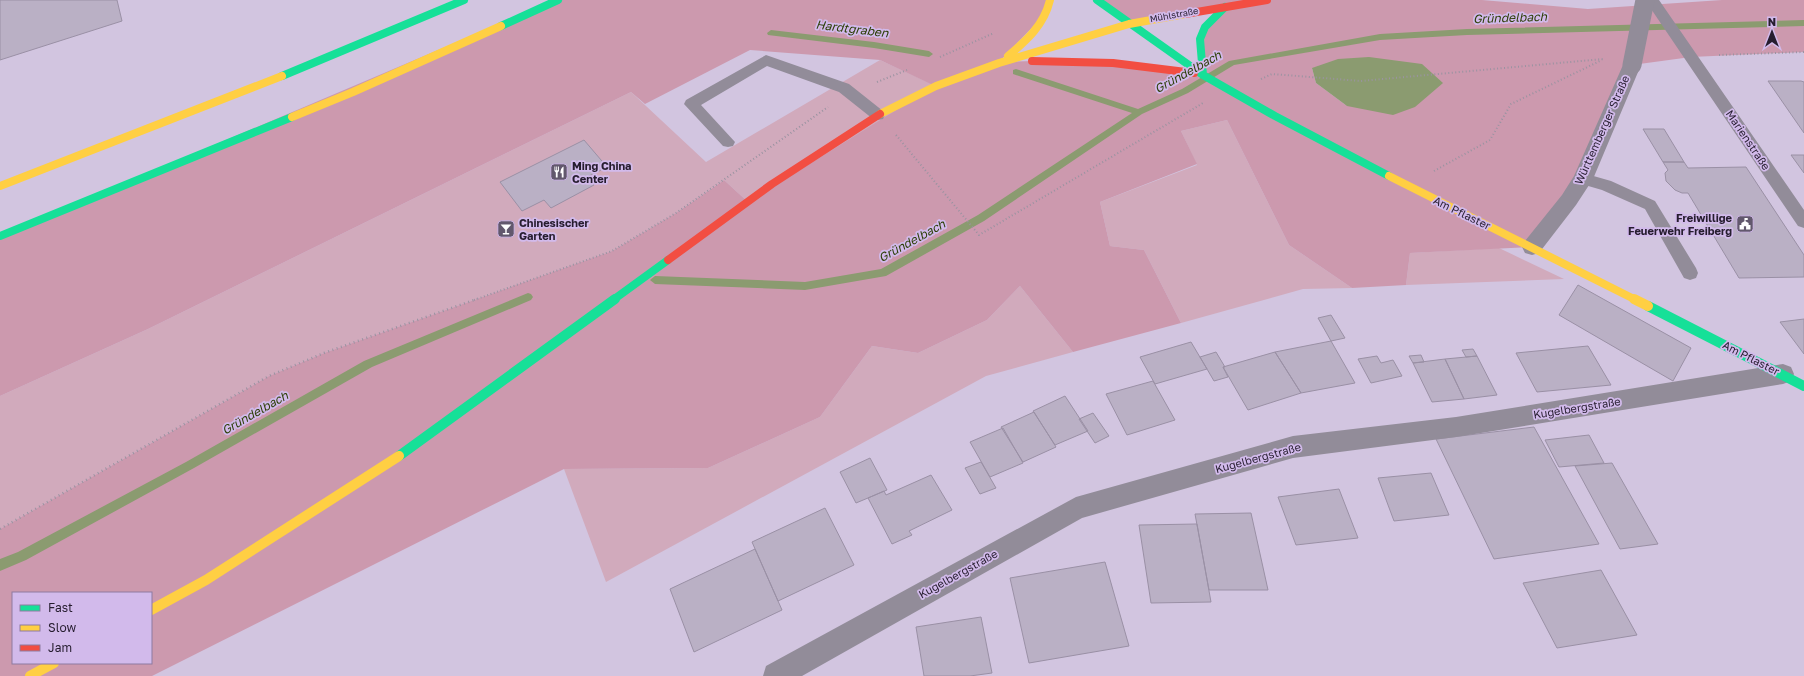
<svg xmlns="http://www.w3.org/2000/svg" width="1804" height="676" font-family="'Golos Text',sans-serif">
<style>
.green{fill:#d1aabc}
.forest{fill:#cc99ae;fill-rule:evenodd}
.water{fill:#8b9b70}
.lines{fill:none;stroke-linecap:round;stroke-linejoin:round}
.stream{fill:#8b9b70;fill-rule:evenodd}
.building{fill:#bab0c5;stroke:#9a90a5}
.path-far1{stroke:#9a93a1;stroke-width:2;stroke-dasharray:1 2.5;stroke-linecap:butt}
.path{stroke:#9a93a1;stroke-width:2.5;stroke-dasharray:1 3.5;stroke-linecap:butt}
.lane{fill:#928c99;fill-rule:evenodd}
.street{fill:#928c99;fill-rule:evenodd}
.fast-far1{stroke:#16e098;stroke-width:8}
.fast{stroke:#16e098;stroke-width:10}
.slow-far1{stroke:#ffcf43;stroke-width:8}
.slow{stroke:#ffcf43;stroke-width:10}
.jam{stroke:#f24e42;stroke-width:8}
.street-bridge{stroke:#928c99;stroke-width:19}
.labels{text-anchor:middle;stroke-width:3.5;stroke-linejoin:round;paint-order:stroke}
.far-street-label{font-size:9px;fill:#261d2f;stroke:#d2baeb}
.street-label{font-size:11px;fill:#261d2f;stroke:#d2baeb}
.poi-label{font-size:11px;font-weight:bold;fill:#261d2f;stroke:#d2baeb;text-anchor:start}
.water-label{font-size:12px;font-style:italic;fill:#2c3f06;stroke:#d2baeb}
</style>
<rect width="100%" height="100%" fill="#d2c5e0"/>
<path class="green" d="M880,60l56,26 -188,116 -24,-22 -48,33 -64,38 -288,102 -55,23 -269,153v-133l148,-67 483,-237 75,70z
M1227,120l62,125 63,43 -49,1 -122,34 -37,-73 -34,-4 -10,-44 97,-37 -16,-34z
M1499,248l65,31 -158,6 4,-32z
M1020,286l53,66 -87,24 -380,206 -42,-113 144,-1 112,-51 52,-71 46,7 69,-33z"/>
<path class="forest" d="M556,0h494v9l-51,53 73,-2 131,15 -3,-36 25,-32 -96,17 -33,-24h386l106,9 134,-9h82v52l-113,5 -59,8 -49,114 -51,68 -122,6 -4,32 -54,3 -63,-43 -62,-125 -46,11 16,33 -97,38 10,44 34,4 37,73 -108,29 -53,-66 -33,34 -69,33 -46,-7 -52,71 -112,51 -144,1 -412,207h-152v-147l269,-153 55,-23 288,-102 64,-38 48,-33 24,22 187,-116 -55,-26 -130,-10 -105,54 -14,-12 -483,237 -148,67v-160zM1312,68l35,38 -31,-23zM13,593h138v70h-138z"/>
<path class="water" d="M1369,57l53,7 21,19 -28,24 -22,8 -46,-9 -31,-23 -4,-15 26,-9z"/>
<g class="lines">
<path class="stream" d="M1804,20v6l-337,9 -87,5 -146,25 -46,28 -46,21 -158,107 -98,55 -81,14 -150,-6 -5,-4 5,-4 150,6 76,-13 97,-54 154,-102 -119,-39v-4l3,-1 122,40 44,-20 47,-28 151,-27 87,-5z
M771,30l103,12 55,9 4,3 -4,3 -55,-9 -106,-13 -1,-2z
M528,293l3,1 2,3 -2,3 -159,67 -178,101 -168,92 -26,11v-12l18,-7 168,-90 178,-101z"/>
</g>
<path class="building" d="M0,0h117l5,21 -122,39z
M1768,81h33l3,1v51z
M1643,129h21l20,33h-21z
M584,140l23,27 -20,10 7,8 -43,23 -7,-8 -22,11 -22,-29z
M1791,155h13v18z
M1663,162h21l4,6 58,-1 58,88v22l-65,1 -51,-85h-6l-7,-3 -9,-9 -1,-8 3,-3z
M1578,285l113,63 -18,33 -114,-66z
M1331,315l14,23 -14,3 -13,-23z
M1804,319v35l-24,-32z
M1331,341l24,42 -54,10 -26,-41z
M1191,342l16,27 -52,15 -15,-27z
M1588,346l23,39 -74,7 -21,-39z
M1473,349l4,7 -11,1 -4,-7z
M1216,352l9,15h-2l5,10 -14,4 -14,-24z
M1275,352l26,41 -53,17 -25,-43z
M1421,355l3,7 -11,1 -4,-7z
M1377,356l4,7 12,-3 9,16 -31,7 -13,-24z
M1477,356l20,39 -33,4 -19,-40z
M1445,359l19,40 -32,3 -19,-39z
M1153,381l22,39 -48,15 -21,-41z
M1065,396l23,35 -33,14 -22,-34z
M1034,412l22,35 -33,15 -22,-35z
M1093,413l16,23 -14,7 -16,-24z
M1534,427l65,117 -105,15 -58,-120z
M1003,428l20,35 -33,14 -20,-35z
M1589,435l15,28 -45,4 -14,-27z
M870,458l17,32 -31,13 -16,-31z
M981,462l15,26 -16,6 -15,-26z
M1612,463l46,81 -38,5 -45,-83z
M1431,473l18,42 -55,6 -16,-43z
M931,475l21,35 -43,21 3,4 -20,9 -24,-46 16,-7 2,4z
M1339,489l19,49 -62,7 -18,-48z
M825,508l29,57 -76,36 -26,-59z
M1251,513l17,77h-59l-14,-76z
M1197,524l14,78 -60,1 -12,-78z
M755,549l27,61 -88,42 -24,-63z
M1105,562l24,84 -100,17 -19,-85z
M1601,570l36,65 -80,13 -34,-65z
M981,617l11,56 -22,3h-46l-8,-49z"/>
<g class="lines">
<path class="path-far1" d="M1719,55l85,-3
M940,57l54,-24
M1261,79l11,-5 89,7 242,-22
M877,82l30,-12
M896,135l83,100 224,-132
M1434,171l56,-31 21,-36 91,-44
M474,300l138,-49 64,-38 152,-106"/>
<path class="path" d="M0,529l269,-153 55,-23 153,-54"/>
<path class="lane" d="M1645,0h14l145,210v18l-6,-2z
M766,55l83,29 34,27 2,4 -2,4 -5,1 -5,-1 -34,-27 -72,-26 -66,39 34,37 -2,4 -5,1 -5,-1 -39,-42 2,-4z
M1583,173l28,8 44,20 41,67 2,5 -2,5 -6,2 -6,-2 -39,-69 -43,-19 -24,-7 -3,-4 3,-4z"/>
<path class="street" d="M1632,59l6,2 3,4 -48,114 -17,26 -37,48 -7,2 -7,-2 -3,-6 3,-6 37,-46 12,-19 49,-111 3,-4z
M1783,364l8,3 3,7 -3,7 -8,3 -327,53 -163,21 -211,60 -280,158h-39l3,-10 310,-169 217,-61 163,-19z"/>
<path class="fast-far1" d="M1097,0l106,75 72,41 114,60
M501,26l57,-26
M1203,75l-3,-36 5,-12 20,-20
M282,76l182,-76
M0,236l292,-119
M613,300l55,-40"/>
<path class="fast" d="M1648,306l156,80
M399,456l216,-157"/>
<path class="slow-far1" d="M1008,56c19,-16 36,-31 42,-56
M880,114l56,-28 63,-23 130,-39 56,-10
M292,117l61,-25 148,-66
M1389,176l247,124
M0,186l282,-110"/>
<path class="slow" d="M1634,299l14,7
M151,610l55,-30 193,-124
M30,676l24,-13"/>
<path class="jam" d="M1185,14l82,-14
M1032,61l81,2 81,10
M668,260l104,-76 108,-70"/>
<path class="street-bridge" d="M1632,65l13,-65"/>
</g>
<defs>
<symbol id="restaurant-square" viewBox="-11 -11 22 22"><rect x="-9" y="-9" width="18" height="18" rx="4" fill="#62586d" stroke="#d2baeb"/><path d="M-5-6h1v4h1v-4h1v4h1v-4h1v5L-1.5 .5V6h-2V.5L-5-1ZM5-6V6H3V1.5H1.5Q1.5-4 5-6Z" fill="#fff"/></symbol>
<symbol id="civic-square" viewBox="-11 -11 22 22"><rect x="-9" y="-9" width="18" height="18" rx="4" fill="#62586d" stroke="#d2baeb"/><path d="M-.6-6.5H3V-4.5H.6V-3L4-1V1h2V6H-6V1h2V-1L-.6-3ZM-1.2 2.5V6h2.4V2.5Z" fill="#fff"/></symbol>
<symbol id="bar-square" viewBox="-11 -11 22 22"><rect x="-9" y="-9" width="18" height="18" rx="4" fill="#62586d" stroke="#d2baeb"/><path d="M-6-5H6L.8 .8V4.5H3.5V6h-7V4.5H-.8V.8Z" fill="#fff"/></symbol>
</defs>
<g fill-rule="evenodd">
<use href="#restaurant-square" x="549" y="162" width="20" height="20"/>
<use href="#civic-square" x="1735" y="214" width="20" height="20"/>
<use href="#bar-square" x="496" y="219" width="20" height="20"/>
</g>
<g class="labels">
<g class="far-street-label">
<text transform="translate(1174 15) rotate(-10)" y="3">Mühlstraße</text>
</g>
<g class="street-label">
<text transform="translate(1602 130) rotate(-66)" y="4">Württemberger Straße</text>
<text transform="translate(1748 140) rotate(56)" y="4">Marienstraße</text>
<text transform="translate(1462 213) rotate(26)" y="4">Am Pflaster</text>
<text transform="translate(1751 358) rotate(27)" y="4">Am Pflaster</text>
<text transform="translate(1577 408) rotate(-9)" y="4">Kugelbergstraße</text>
<text transform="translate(1258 458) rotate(-15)" y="4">Kugelbergstraße</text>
<text transform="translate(958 574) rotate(-29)" y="4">Kugelbergstraße</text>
</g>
<g class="poi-label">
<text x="572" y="170">Ming China<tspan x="572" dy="13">Center</tspan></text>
<text x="1732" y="222" text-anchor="end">Freiwillige<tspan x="1732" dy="13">Feuerwehr Freiberg</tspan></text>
<text x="519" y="227">Chinesischer<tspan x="519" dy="13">Garten</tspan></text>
</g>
<g class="water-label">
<text transform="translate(1510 18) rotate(-2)" y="4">Gründelbach</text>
<text transform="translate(852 29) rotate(7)" y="4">Hardtgraben</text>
<text transform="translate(1188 72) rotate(-29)" y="4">Gründelbach</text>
<text transform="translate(912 241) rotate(-29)" y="4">Gründelbach</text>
<text transform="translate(255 413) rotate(-30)" y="4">Gründelbach</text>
</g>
</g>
<rect x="12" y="592" width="140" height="72" fill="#d2baeb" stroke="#8d7ba0"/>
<rect x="20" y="605" width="20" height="6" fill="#16e098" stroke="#8d7ba0"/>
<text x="48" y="612" font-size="12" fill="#261d2f">Fast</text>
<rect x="20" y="625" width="20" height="6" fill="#ffcf43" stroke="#8d7ba0"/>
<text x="48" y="632" font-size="12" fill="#261d2f">Slow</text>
<rect x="20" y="645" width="20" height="6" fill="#f24e42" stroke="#8d7ba0"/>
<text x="48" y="652" font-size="12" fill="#261d2f">Jam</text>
<g transform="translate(1772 32)" stroke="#d2baeb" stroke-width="3" paint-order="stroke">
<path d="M0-3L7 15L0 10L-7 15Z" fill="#261d2f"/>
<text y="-6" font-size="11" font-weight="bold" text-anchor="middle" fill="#261d2f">N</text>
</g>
</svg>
